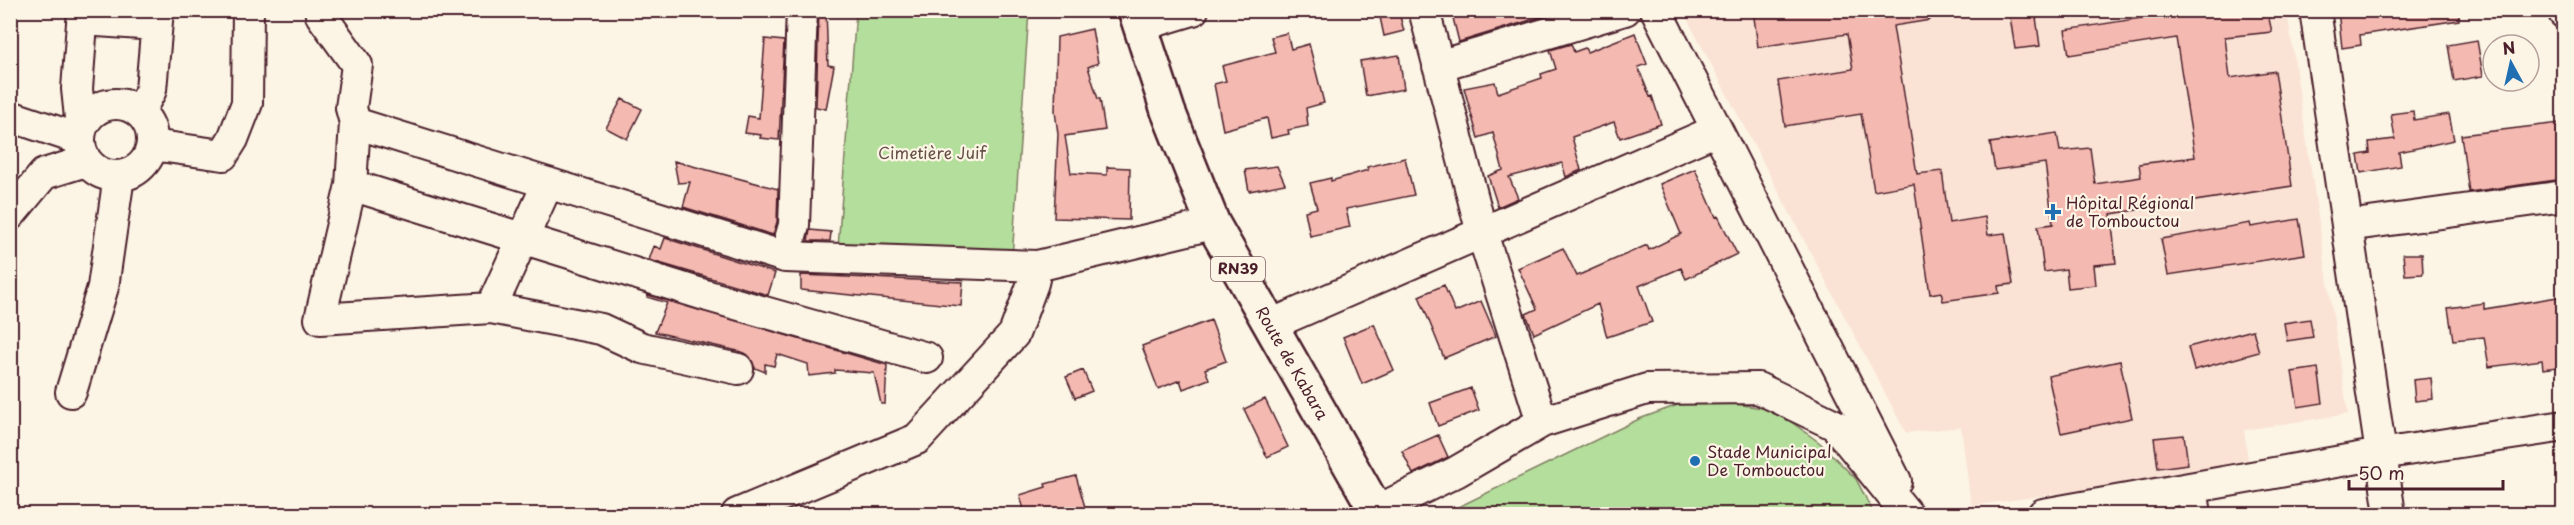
<svg xmlns="http://www.w3.org/2000/svg" width="2574" height="525" font-family="'Playpen Sans',sans-serif">
<style>
.built{fill:#fae3d5}
.green{fill:#b4de9b;stroke:#7f7e63;stroke-width:1.5}
.building{fill:#f4b9b0;stroke:#4a1f2b;stroke-width:1.5}
.lines{fill:none;stroke-linecap:round;stroke-linejoin:round}
.minor-casing{stroke:#4a1f2b;stroke-width:34}
.major-casing{stroke:#4a1f2b;stroke-width:38}
.minor{stroke:#fcf5e5;stroke-width:30}
.major{stroke:#fcf5e5;stroke-width:33}
.poi-dot{fill:#1f6fb2;stroke:#fcf5e5;stroke-width:2}
.labels{text-anchor:middle;stroke-width:4.5;stroke-linejoin:round;paint-order:stroke}
.shield{fill:#fcf5e5;stroke:#7f5f63;stroke-width:1.5}
.shield-label{font-size:15px;font-weight:bold;fill:#4a1f2b}
.park-label{font-size:16px;fill:#644f47;stroke:#fcf5e5}
.poi-label{font-size:16px;fill:#4a1f2b;stroke:#fcf5e5;text-anchor:start}
.street-label{font-size:16px;fill:#4a1f2b;stroke:#fcf5e5}
</style>
<rect width="100%" height="100%" fill="#fcf5e5"/>
<filter id="ink" filterUnits="userSpaceOnUse"><feTurbulence type="fractalNoise" baseFrequency=".0167" numOctaves="2"/><feDisplacementMap in="SourceGraphic" scale="12" xChannelSelector="R" yChannelSelector="G"/><feConvolveMatrix kernelMatrix="1 2 1 2 8 2 1 2 1" color-interpolation-filters="sRGB"/></filter>
<g filter="url(#ink)">
<path class="built" d="M1683,11h604l61,403 -104,16 5,36 -278,40 -10,-79 -55,6z"/>
<path class="green" d="M856,11h173l-18,262 -174,-12z
M1686,402h38l51,8 45,33 36,36 18,35h-417l-3,-5 185,-90z"/>
<path class="building" d="M819,10h7l2,55 6,1 -8,43 -10,-2z
M1451,10h112l-104,32z
M1753,10h177v10l-37,6 24,148 25,-3 7,52 36,-6 3,18 17,-2 8,51 -15,2 1,7 -56,8 -2,-9 -11,2 -16,-110 -40,7 -13,-77 -76,12 -7,-45 75,-12 -6,-35 -89,13z
M2009,10h26l5,36 -25,3z
M2172,10h95l5,22 -47,5 5,41 45,-7 17,115 -181,28 5,49 -22,2 2,20 -28,3 -2,-19 -22,3 -6,-46 15,-2 -8,-61 -50,7 -5,-27 67,-10 3,18 30,-3 5,36 46,-7 -2,-13 56,-7 -19,-119 -107,17 -4,-25 108,-17z
M2338,10h121v10l-99,15 1,10 -19,3z
M1399,13l5,18 -20,5 -4,-19z
M1092,29l6,34 -10,4 10,32h2l5,31 -40,6 6,37 36,2v-8l23,1 -1,52 -75,-2 4,-84 -3,-23 2,-74z
M1287,33l4,16 18,-5 15,59 -18,5 2,18 -20,4 1,4 -18,4 -4,-20 -44,12 -9,-46 12,-3 -4,-15 53,-14 -4,-15z
M1635,33l12,31 -9,3 12,30 2,-1 9,28 -41,14 -6,-16 -42,15 9,33 -15,7 -4,-14 -53,14 9,21 -20,9 -10,-31 15,-6 -10,-37 -15,5 -14,-50 31,-6 3,11 44,-15 -1,-4 15,-5 -6,-19 21,-6 3,8 11,-4 2,4z
M765,39l19,2 -5,99 -19,-2 1,-3 -16,-2 3,-17 11,2z
M2477,40l6,36 -29,5 -6,-36z
M1399,55l5,34 -38,7 -6,-35z
M622,99l20,10 -15,30 -21,-11z
M2413,111l1,9 35,-6 5,26 -55,12 2,14 -40,7 -3,-18 12,-2 -1,-11 26,-3 -4,-25z
M2560,123l4,56 -95,13 -8,-57z
M1405,158l9,37 -68,14 4,18 -40,9 -5,-25 12,-3 -7,-25 21,-5v3l37,-11 -1,-3z
M674,161l104,28 -1,33 -4,13 -90,-28 7,-25 -12,1z
M1277,166l8,18 -36,7 -4,-21z
M1695,169l21,48 2,-1 19,38 -51,25 -5,-11 -42,18 13,36 -45,15 -9,-33 -64,30 -8,-20 11,-5 -19,-41 45,-20 14,28 70,-31 2,5 32,-16 -21,-50z
M2299,219l6,35 -137,21 -7,-36 89,-16 1,4z
M810,230l21,2 -1,9h-22z
M665,238l110,35 -7,22 -119,-35 5,-14 7,3z
M2403,254h19l1,20 -18,1z
M801,275l162,7 -2,24 -160,-16z
M1444,285l11,27 26,-11 15,35 -52,22 -25,-62z
M648,295l239,70 -2,39h-4l-7,-31 -39,-3v3l-26,3 -1,-12 -31,-10 -3,12 -9,-2v8l-10,-4 -5,-11 -8,-5 -87,-20 12,-29 -20,-6z
M2564,296v70l-21,3 -1,-9 -53,7 -5,-30 -31,3 -5,-32 36,-5v6z
M2310,319l3,18 -26,4 -3,-18z
M1211,320l15,41 -21,8 4,10 -26,10 -3,-9 -22,9 -16,-43z
M1374,324l20,46 -32,14 -19,-47z
M2253,330l6,22 -65,18 -6,-23z
M2120,361l12,57 -71,15 -13,-57z
M2318,368l5,35 -25,4 -6,-35z
M1083,370l9,21 -17,7 -9,-21z
M2431,378l2,21 -18,2 -2,-21z
M1471,388l8,22 -41,16 -8,-23z
M1265,399l23,48 -21,10 -23,-48z
M1438,435l10,22 -35,17 -11,-23z
M2184,435l4,29 -30,4 -4,-30z
M1076,476l11,38h-62l-5,-19 26,-8 -1,-3z"/>
<g class="lines">
<defs>
<path id="minor" d="M323,10l-2,5 36,50 -6,43 4,15 430,134 9,-32 8,-215
M1424,10l58,223 60,189
M1656,10l240,471
M2315,10l75,504
M2563,10l1,3
M83,20l73,5
M1140,26l53,-16
M1438,66l187,-56
M80 140a36 36 0 1 1 72 0a36 36 0 1 1-72 0Z
M139,112l12,-22 7,-80
M10,116l69,23
M355,123l-4,62 -31,134 171,-11 110,21 41,19 96,21
M81,127l-4,-38 6,-79
M152,145l71,10 10,-16 14,-36 1,-93
M351,185l357,111 219,62
M10,215l34,-41 42,-13
M2347,226l217,-30
M785,257l252,9
M491,308l57,-125
M1270,325l447,-195
M71,392l32,-105 16,-111
M2192,488l4,26
M1376,511l80,-39 86,-50 105,-33 111,-1 77,37 72,89
M737,514l180,-75 97,-105 19,-51 4,-17 176,-42
M2043,514l338,-60 183,-28"/>
<path id="major" d="M1135,10l33,101 45,113 165,290"/>
</defs>
<use href="#minor" class="minor-casing"/>
<use href="#major" class="major-casing"/>
<use href="#minor" class="minor"/>
<use href="#major" class="major"/>
</g>
</g>
<g class="poi-dot">
<path d="M2050 203h6v6h6v6h-6v6h-6v-6h-6v-6h6z"/>
<circle cx="1695" cy="461" r="6"/>
</g>
<g class="labels">
<rect class="shield" x="1211" y="257" width="54" height="24" rx="4.5"/>
<g class="shield-label">
<text x="1238" y="274">RN39</text>
</g>
<g class="park-label">
<text x="932" y="159">Cimetière Juif</text>
</g>
<g class="poi-label">
<text x="2066" y="209">Hôpital Régional<tspan x="2066" dy="18">de Tombouctou</tspan></text>
<text x="1707" y="458">Stade Municipal<tspan x="1707" dy="18">De Tombouctou</tspan></text>
</g>
<g class="street-label">
<text transform="translate(1292 363) rotate(60)" y="6">Route de Kabara</text>
</g>
</g>
<rect width="2574" height="525" fill="none" stroke="#fcf5e5" stroke-width="36"/>
<rect x="18" y="18" width="2538" height="489" fill="none" stroke="#4a1f2b" stroke-width="2" filter="url(#ink)"/>
<g transform="translate(2511 63) rotate(352)"><circle r="28" fill="#fcf5e5" stroke="#b59f9b" stroke-width="1.5"/>
<path d="M0-4.5L10 22L0 15L-10 22Z" fill="#1f6fb2"/>
<text y="-9" font-size="16" font-weight="bold" text-anchor="middle" fill="#4a1f2b">N</text>
</g>
<path d="M2349 480v9h154v-9" fill="none" stroke="#4a1f2b" stroke-width="3"/>
<text x="2358" y="480" font-size="18" fill="#4a1f2b" stroke="#fcf5e5" stroke-width="4.5" paint-order="stroke">50 m</text>
</svg>
